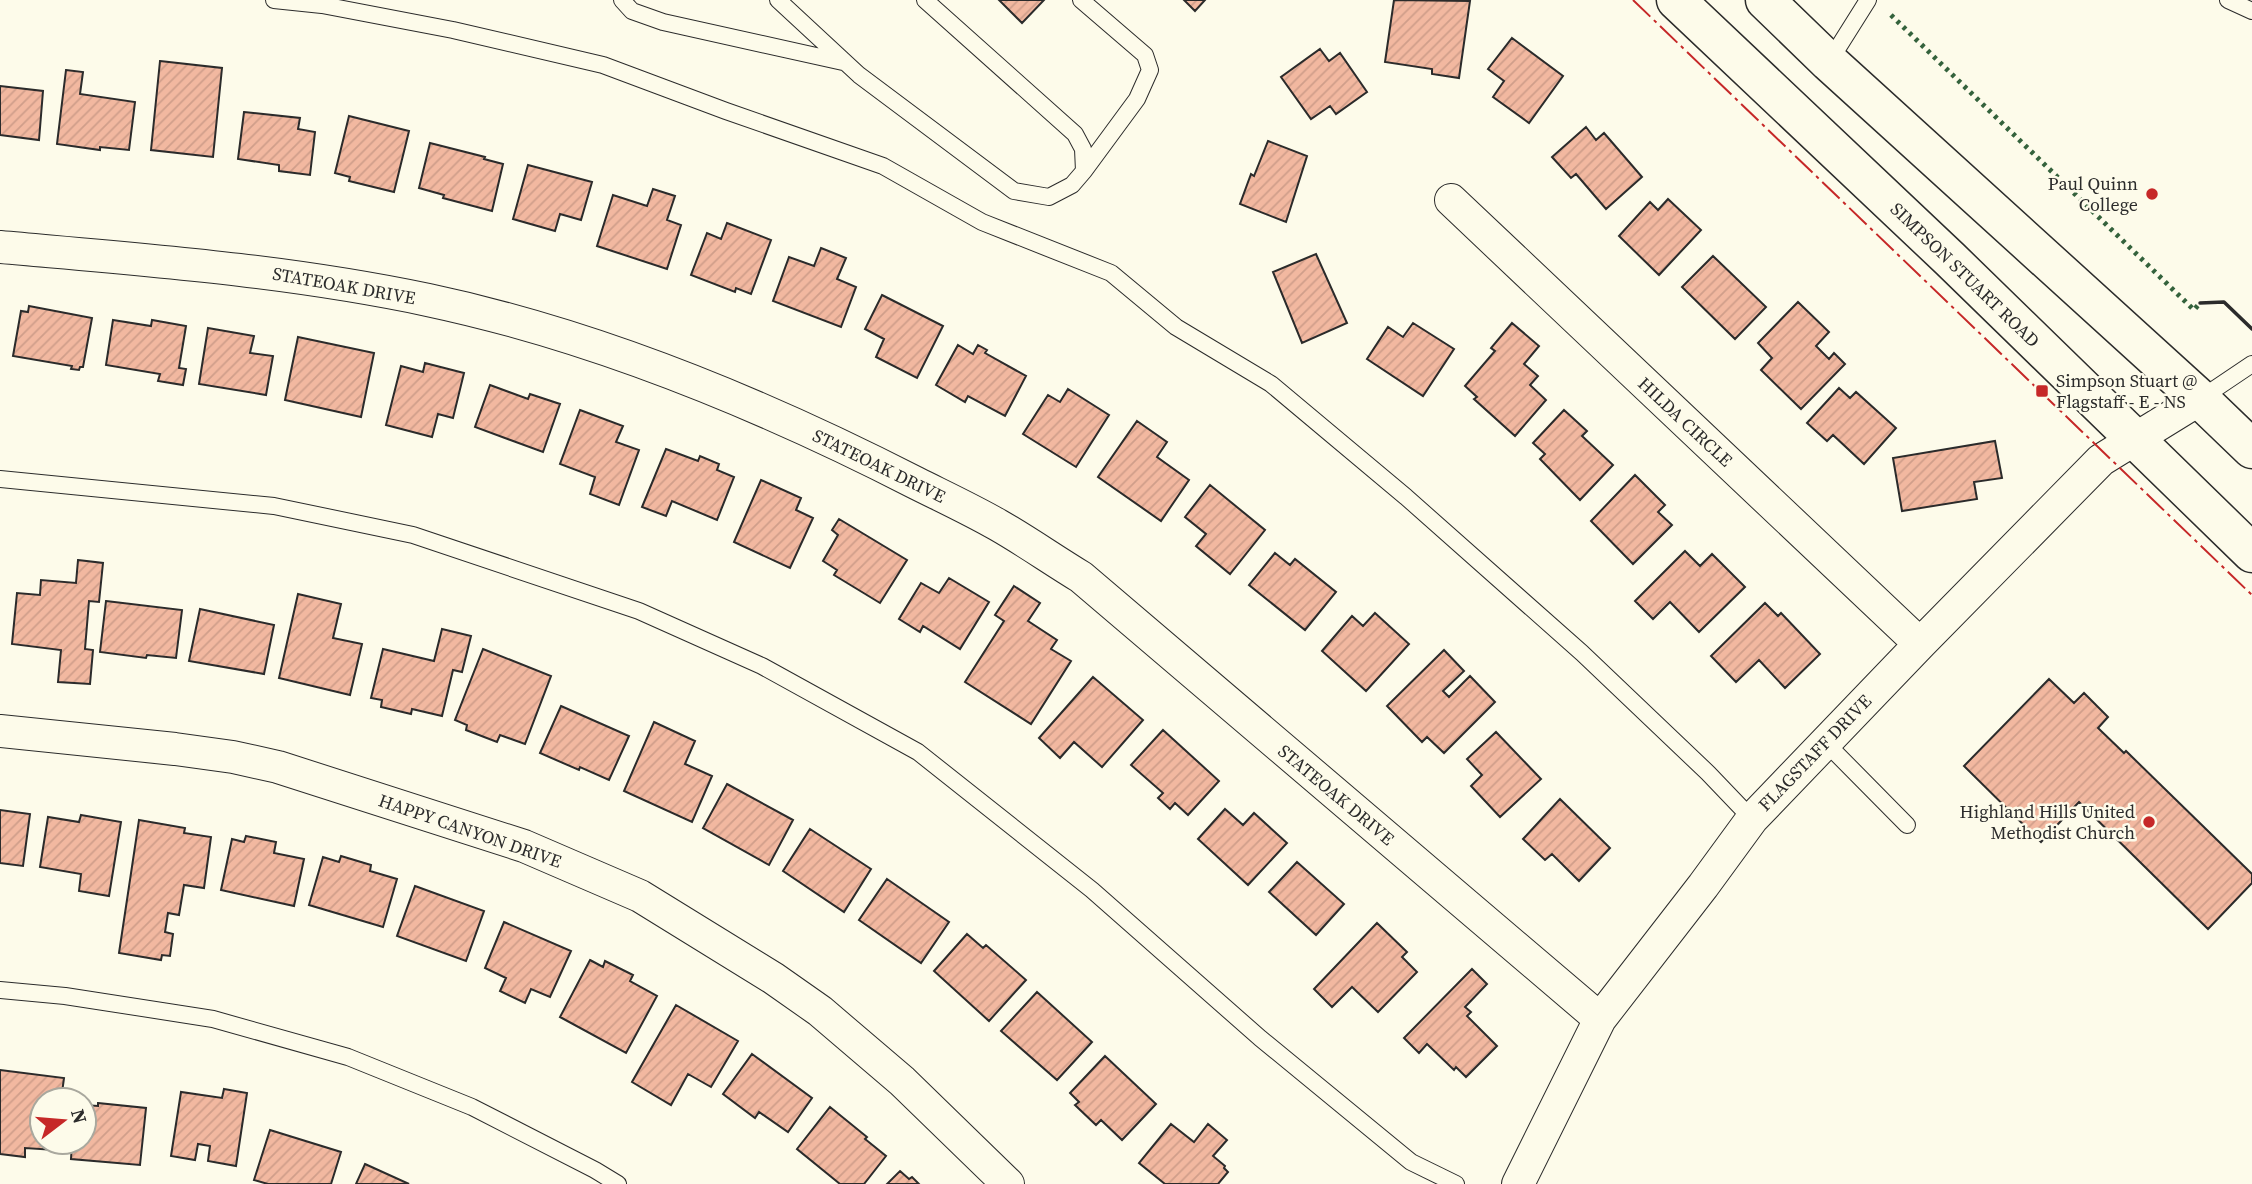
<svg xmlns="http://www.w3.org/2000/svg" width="2252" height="1184" font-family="'Source Serif 4',serif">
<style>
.building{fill:url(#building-hatch);stroke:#2b2b2b;stroke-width:2}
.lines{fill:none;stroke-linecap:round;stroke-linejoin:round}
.service-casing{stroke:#2b2b2b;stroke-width:18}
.minor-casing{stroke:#2b2b2b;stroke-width:34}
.secondary-casing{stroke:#2b2b2b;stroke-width:41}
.service{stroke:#fdfbea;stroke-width:16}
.minor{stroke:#fdfbea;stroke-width:32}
.secondary{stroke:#fdfbea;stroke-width:38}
.hedge{stroke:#34623c;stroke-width:5;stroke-dasharray:3.5 5;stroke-linecap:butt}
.wall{stroke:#2b2b2b;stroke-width:3.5}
.power{stroke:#c62828;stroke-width:2;stroke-dasharray:24 5 3.5 5;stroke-linecap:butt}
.poi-dot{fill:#c62828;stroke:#fdfbea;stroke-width:2.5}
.labels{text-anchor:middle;stroke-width:5;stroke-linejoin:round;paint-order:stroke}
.poi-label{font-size:18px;fill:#2b2b2b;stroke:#fdfbea;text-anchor:end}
.street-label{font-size:18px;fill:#2b2b2b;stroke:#fdfbea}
</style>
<defs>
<pattern id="building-hatch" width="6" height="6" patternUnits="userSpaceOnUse" patternTransform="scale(1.75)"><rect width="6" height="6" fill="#f2b8a0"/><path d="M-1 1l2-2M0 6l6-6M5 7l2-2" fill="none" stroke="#d09e8a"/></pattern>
</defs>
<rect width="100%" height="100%" fill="#fdfbea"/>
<path class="building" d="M999,0h45l-22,23z
M1184,0h21l-10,11z
M1394,0l76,1 -11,77 -27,-4v-5l-47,-7z
M1512,38l51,38 -34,47 -36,-26 11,-16 -16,-12z
M1320,49l9,12 11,-8 27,39 -31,22 -6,-8 -19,13 -30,-42z
M160,61l62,7 -9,89 -62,-7z
M66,70l17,2 -3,22 55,8 -6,48 -29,-3v3l-43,-6z
M0,86l43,5 -4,49 -39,-5z
M244,112l56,6 -2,11 17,3 -5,43 -31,-4v-6l-41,-6z
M349,116l60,15 -15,61 -45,-11 1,-4 -15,-4z
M1586,127l10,13 8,-7 38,44 -36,32 -30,-35 -5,4 -19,-21z
M1268,141l39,15 -21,66 -46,-18 11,-30 3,2z
M430,143l55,14 -1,2 19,5 -11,47 -49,-13 1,-3 -25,-7z
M528,165l64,17 -11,38 -21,-6 -5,17 -42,-12z
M653,189l22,7 -8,24 14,5 -14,44 -70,-23 16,-51 34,11z
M1668,199l33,31 -42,45 -40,-39 31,-34 8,8z
M727,223l44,17 -20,54 -15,-6 -1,4 -44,-17 16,-42 14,6z
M821,248l25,10 -9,21 19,8 -15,40 -68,-26 16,-44 25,9z
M1316,254l31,69 -45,20 -29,-71z
M1713,256l53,51 -31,32 -53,-52z
M882,295l61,31 -26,52 -41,-21 8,-18 -19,-10z
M1798,302l31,30 -13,14 13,13 5,-6 11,11 -44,45 -40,-39 11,-12 -14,-15z
M29,306l63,12 -9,49h-3l-1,3 -8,-1 1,-3 -59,-10 8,-45 7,1z
M113,320l38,6 1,-6 34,6 -7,42 7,1 -3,16 -25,-4 2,-7 -54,-9z
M1413,323l41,26 -31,47 -56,-37 21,-32 15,10z
M1512,323l27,23 -15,18 14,12 -8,9 16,15 -31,36 -41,-37 3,-2 -12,-11 30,-35 -4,-3z
M208,328l46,8 -4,17 23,3 -7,39 -67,-11z
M298,337l76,16 -13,64 -76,-17z
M958,345l15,9 5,-9 9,5 -2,3 41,23 -21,40 -37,-20 -3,6 -29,-17z
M425,363l39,10 -11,45 -15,-4 -6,23 -46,-12 15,-59 22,6z
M490,385l38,14 2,-5 30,10 -17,48 -68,-25z
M1839,388l11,10 6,-6 40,36 -32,36 -31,-29 -6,6 -20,-18z
M1068,389l41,26 -33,52 -53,-33 25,-39 12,7z
M580,410l43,16 -7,16 23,8 -20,55 -29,-11 5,-17 -35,-13z
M1564,410l23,21 -5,5 31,29 -33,35 -40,-41 5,-5 -12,-11z
M1137,421l30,21 -10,15 32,23 -28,41 -63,-44z
M1995,441l7,37 -28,4 3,17 -75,12 -9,-53z
M666,449l32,12 2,-5 19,8 -2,6 17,7 -17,43 -45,-19 -6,15 -24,-9z
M1635,475l30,30 -7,7 14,13 -39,39 -42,-43z
M761,480l40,18 -5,12 17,8 -23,50 -56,-26z
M1210,485l55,45 -35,44 -34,-28 10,-12 -21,-17z
M839,519l68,41 -27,43 -46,-28 3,-5 -14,-9 15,-26 -6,-5z
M1685,551l15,15 12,-12 33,33 -46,45 -29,-30 -17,17 -18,-18z
M1275,553l15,12 5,-6 41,33 -31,38 -56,-45z
M78,560l25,3 -4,39 -10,-1 -4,48 8,1 -3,34 -32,-2 3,-32 -49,-6 5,-51 23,2 1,-15 35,3z
M949,578l40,24 -29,47 -37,-23 -3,6 -21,-13 22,-36 18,10z
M1014,586l26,17 -12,18 29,19 -6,9 20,12 -40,63 -66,-42 39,-61 -9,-6z
M298,594l43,10 -8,34 29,6 -12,51 -71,-17z
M106,601l76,9 -6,48 -29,-3 -1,3 -46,-6z
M1765,603l13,13 3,-3 39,41 -35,34 -26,-28 -23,22 -25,-26z
M200,609l74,16 -10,49 -75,-13z
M1375,613l34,31 -43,47 -44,-40 30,-35 11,10z
M442,629l29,7 -9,36 -9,-2 -11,46 -30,-7 -1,5 -30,-7 1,-7 -11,-2 12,-49 51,12z
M483,649l68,27 -26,68 -25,-9 -3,7 -31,-12 1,-5 -12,-5z
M1444,650l20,21 -21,20 6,6 21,-21 25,26 -51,51 -17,-16 -5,5 -35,-36z
M1093,677l50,43 -41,47 -28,-25 -14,16 -21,-20z
M2049,679l25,24 10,-10 24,24 -10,11 26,25 2,-2 126,123v9l-44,46 -129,-127 -38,40 -77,-76z
M561,706l68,30 -20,44 -29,-13 -1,3 -39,-17z
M654,722l41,19 -10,23 27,12 -20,46 -68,-31z
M1163,730l56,51 -31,34 -13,-12 -5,6 -12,-11 5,-5 -32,-28z
M1496,732l45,47 -41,38 -29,-31 11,-11 -15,-16z
M727,784l66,36 -24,45 -66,-37z
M1560,799l50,49 -31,33 -27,-27 -7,6 -22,-21z
M1225,809l18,16 11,-12 33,30 -39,42 -50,-46z
M0,810l30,4 -7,52 -23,-3z
M81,815l40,7 -12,74 -30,-5 2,-17 -41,-7 8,-50 31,5z
M139,820l46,8 -1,5 27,4 -7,51 -20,-3 -5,30 -11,-2 -3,19 8,2 -3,22 -8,-1 -1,5 -42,-7z
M810,829l61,40 -27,43 -61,-41z
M246,836l30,6 -2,11 30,6 -10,47 -73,-16 11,-51 12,3z
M341,856l30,9 -1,6 27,8 -14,48 -74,-22 14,-48 16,5z
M1297,862l47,42 -28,31 -47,-43z
M887,879l62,43 -28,41 -62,-43z
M415,886l69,25 -18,50 -69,-25z
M504,922l67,29 -21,46 -19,-8 -6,14 -25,-12 6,-13 -21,-10z
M1377,923l30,29 -5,5 15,15 -39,40 -26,-25 -20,20 -18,-18z
M967,934l16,14 3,-3 40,35 -37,41 -55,-50z
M590,960l13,7 2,-6 28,14 -3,6 27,15 -31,57 -66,-36z
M1472,969l15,15 -22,23 6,5 -4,4 30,30 -31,31 -10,-10 -2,3 -27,-26 -8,9 -15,-15z
M1037,992l55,50 -35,38 -56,-49z
M676,1005l62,36 -27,46 -23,-13 -17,31 -39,-23z
M752,1054l60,44 -24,34 -29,-20 -4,6 -32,-24z
M1105,1056l51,48 -34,36 -21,-20 -5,5 -21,-20 4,-3 -9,-9z
M0,1070l64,8 -3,22h-19v42h14l-1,8 -30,-2v9l-25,-3z
M224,1089l23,4 -11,73 -28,-5 2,-15 -12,-2 -3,16 -24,-4 10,-64 41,6z
M98,1103l48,5 -6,57 -69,-6 1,-17h12v-37l14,1z
M830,1107l37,30 -2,2 21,17 -22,28h-24l-43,-35z
M1171,1124l23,18 14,-18 19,16 -14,16 12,10 -1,2 4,4 -10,12h-53l-26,-21z
M270,1130l71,22 -10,32h-63l-14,-4z
M365,1164l44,20h-53z
M900,1171l9,8 3,-2 7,7h-32z"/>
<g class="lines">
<defs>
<path id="service" d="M274,0l48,5 131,25 150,35 123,46 157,55 99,56 129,51 65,54 95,57 135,113 176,156 126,120 44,46
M622,0l10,11 31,11 180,40
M778,0l81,75 155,116 35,6 23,-12 12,-14 -1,-22 -8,-15 -150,-134
M1081,0l64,55 5,15 -13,29 -53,72
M2228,0l24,11
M1829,62l39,-62
M2200,399l52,-35
M0,479l274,27 139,29 226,76 123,55 156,86 174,138 168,148 151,124 45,22
M1825,742l82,83
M0,990l65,6 148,23 135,38 124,50 123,63 23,14"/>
<path id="minor" d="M1451,200l469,444
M0,247c145,13 285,23 428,53 170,36 334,104 488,183 28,14 56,27 82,42 28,16 55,35 83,52l519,442
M0,731l175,18 58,8 45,10 246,79 116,50 133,82 47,33 82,70 106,103
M1518,1184l82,-165 103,-133 49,-67 168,-175 181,-184 99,-61"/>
<path id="secondary" d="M1676,0l274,259 302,294
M1765,0l64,62 371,337 52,50"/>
</defs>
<use href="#service" class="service-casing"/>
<use href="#minor" class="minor-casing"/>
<use href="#secondary" class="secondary-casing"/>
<use href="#service" class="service"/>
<use href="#minor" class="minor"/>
<use href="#secondary" class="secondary"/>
<path class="hedge" d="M1891,15l303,295 6,-7"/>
<path class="wall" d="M2200,303l24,-1 28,27"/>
<path class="power" d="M1633,0l619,595"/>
</g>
<g class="poi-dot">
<circle cx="2152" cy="194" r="7"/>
<rect x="2035" y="384" width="14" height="14" rx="3.5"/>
<circle cx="2149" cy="822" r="7"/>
</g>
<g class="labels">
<g class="poi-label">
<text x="2138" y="190">Paul Quinn<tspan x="2138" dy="21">College</tspan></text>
<text x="2056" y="387" text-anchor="start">Simpson Stuart @<tspan x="2056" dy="21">Flagstaff - E - NS</tspan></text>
<text x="2135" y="818">Highland Hills United<tspan x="2135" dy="21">Methodist Church</tspan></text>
</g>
<g class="street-label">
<text transform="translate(1965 275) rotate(44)" y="6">SIMPSON STUART ROAD</text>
<text transform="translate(344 286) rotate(10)" y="6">STATEOAK DRIVE</text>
<text transform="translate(1685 422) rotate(43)" y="6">HILDA CIRCLE</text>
<text transform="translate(879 466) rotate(26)" y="6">STATEOAK DRIVE</text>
<text transform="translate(1815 753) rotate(-46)" y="6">FLAGSTAFF DRIVE</text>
<text transform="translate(1336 795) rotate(40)" y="6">STATEOAK DRIVE</text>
<text transform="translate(470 831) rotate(19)" y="6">HAPPY CANYON DRIVE</text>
</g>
</g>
<g transform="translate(63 1121) rotate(74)"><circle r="33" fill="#fdfbea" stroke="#a9a89e" stroke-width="2"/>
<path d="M0-5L12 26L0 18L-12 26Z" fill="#c62828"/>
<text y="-10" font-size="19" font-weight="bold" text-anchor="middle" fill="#2b2b2b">N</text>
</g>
</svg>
